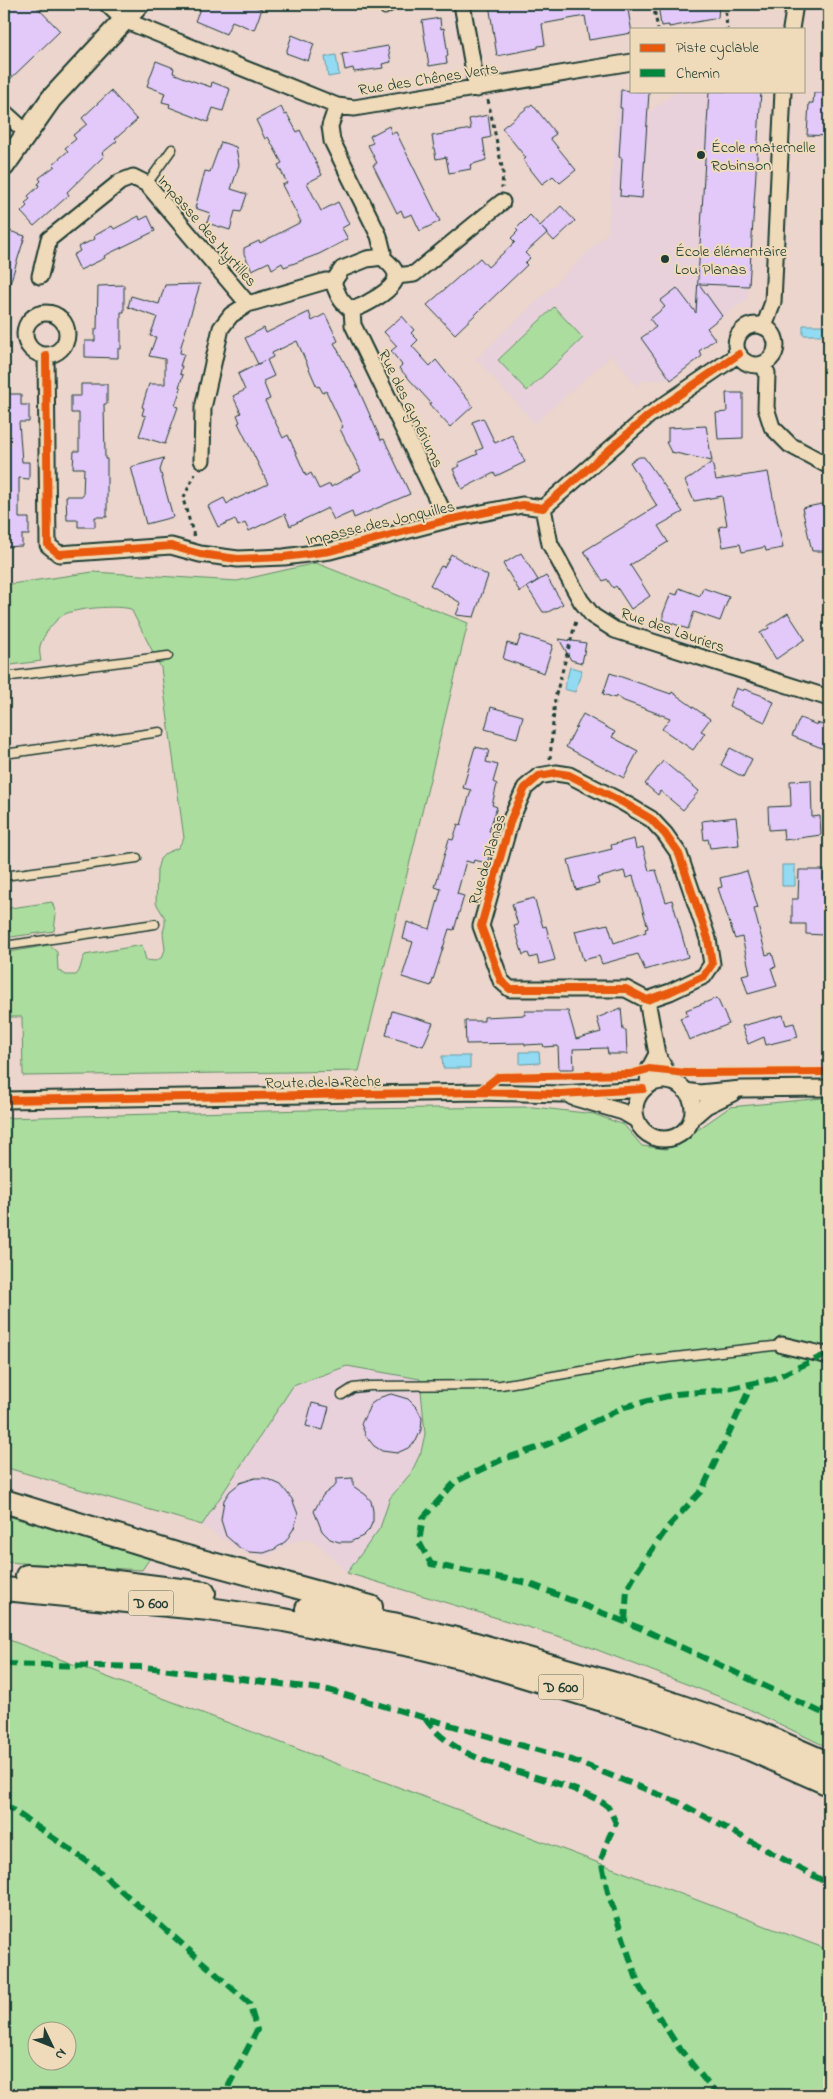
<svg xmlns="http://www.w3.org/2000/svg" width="833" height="2099" font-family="'Indie Flower',sans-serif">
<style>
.built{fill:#e8d1da}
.green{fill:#aadd9e;stroke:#648d69;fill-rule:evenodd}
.water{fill:#92dbf3;stroke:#649ca7}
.building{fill:#e2c9f9;stroke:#1f3d34;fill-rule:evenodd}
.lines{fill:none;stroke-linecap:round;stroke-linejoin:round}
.service-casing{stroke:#1f3d34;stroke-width:11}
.minor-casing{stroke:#1f3d34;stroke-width:19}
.secondary-casing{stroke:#1f3d34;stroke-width:24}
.primary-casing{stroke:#1f3d34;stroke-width:26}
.path{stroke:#1f3d34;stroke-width:3;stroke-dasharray:4 4;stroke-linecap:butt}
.service{stroke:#efdab9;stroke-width:8}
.minor{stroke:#efdab9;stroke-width:15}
.secondary{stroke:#efdab9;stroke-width:20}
.primary{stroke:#efdab9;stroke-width:22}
.quiet{stroke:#00873e;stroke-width:6;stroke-dasharray:12 6;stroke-linecap:butt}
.cycleway-casing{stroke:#efdab9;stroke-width:11}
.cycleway{stroke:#e8590c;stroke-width:8}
.poi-dot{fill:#1f3d34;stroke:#efdab9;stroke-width:2}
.labels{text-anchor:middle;stroke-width:4;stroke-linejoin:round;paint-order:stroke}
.shield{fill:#efdab9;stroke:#5d6c5c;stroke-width:1}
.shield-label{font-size:15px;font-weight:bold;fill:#1f3d34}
.street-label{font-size:16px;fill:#1f3d34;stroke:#efdab9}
.poi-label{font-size:16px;fill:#1f3d34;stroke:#efdab9;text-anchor:start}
</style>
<rect width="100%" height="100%" fill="#ebd5cc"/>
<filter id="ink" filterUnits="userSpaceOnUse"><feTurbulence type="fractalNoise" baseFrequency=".02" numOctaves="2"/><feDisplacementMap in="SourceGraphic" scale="10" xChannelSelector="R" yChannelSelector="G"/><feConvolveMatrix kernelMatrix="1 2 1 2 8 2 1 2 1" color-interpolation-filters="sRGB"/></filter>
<g filter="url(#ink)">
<path class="built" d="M618,89l31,3 -1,20 30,-21h83l-14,208 -40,28 8,12 -16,12 3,5 -31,24h-27l-7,6 -25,-31 -77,68 -59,-64 132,-126z
M347,1366l73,13 5,55 -4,18 -10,21 -21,25 -10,30 -33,45 -26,-27 -14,-8 -17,5 -21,13 -14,-1 -14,-4 -39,-26 91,-139z"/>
<path class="green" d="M554,307l29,31 -56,53 -29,-31z
M316,563l152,60 -109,448 -336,5 -1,-59h-18v-64l45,-8 8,7 1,18 8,5h10c6,-6 4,-13 9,-20l57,-10 4,15 9,1 6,-3 4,-8 -2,-18 2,-7v-7l-9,-15 1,-33 3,-11 6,-6 12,-5 6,-10 -23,-170 -30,-59c-14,-4 -56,-1 -68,6 -9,6 -20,20 -23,31 -1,4 0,10 1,15l-37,5v-81l89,-13 144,9z
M52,902l4,12 -2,17 -50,7v-29z
M823,1098l6,52v598l-93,-45 -162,-62 -227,-68 33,-45 10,-30 21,-25 10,-21 4,-18 -5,-55 -73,-13 -54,20 -91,139 -198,-58v-349l342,-9 187,-2 61,7 30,11 18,21 24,3 24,-14 40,-28z
M4,1515l146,43 -8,12 -138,-8z
M4,1638l825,312v145h-825zM38,2032h30v30h-30z"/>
<path class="water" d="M336,55l3,20 -11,2 -3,-20z
M803,325h19l4,6 -6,4h-17z
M570,667l12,3 -7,22 -11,-3z
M782,865h13v21h-13z
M520,1052h19l1,11 -20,1z
M442,1056h28v12h-27z"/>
<path class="building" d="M4,4h30l26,27 -56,54z
M202,4h47l13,5 -8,21 -22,-9 -6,13 -31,-13z
M489,4h138l5,29 -43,7 -4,-24 -43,8 3,21 -7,1v2l-41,8z
M658,4h46l3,3 12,-2 -1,13 -49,9v-2l-8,1z
M440,18l1,11 3,-1 4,28 -2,1 1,6 -18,3 -7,-45z
M292,35l22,9 -6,17 -22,-8z
M388,46l3,16 -9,2 1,4 -29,4 -1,-4 -8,2 -3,-16z
M156,61l18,7 -1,5 17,7 21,7 1,-5 18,7 -7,22 -10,-3 -5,14 -39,-15 1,-3 -8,-2 3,-9 -18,-7z
M621,90l28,2 -7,106 -22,-2 2,-38 -3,-1 3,-49h-2z
M111,91l26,29 -22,19 2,2 -15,12 2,3 -37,36 2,3 -35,31 -13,-14 6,-6 -2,-3 5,-4 -2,-3 11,-10 -1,-2 3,-3 -2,-3 16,-12 -2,-2 15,-13 -3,-3 11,-9 -3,-4 14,-11 -5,-6z
M709,91h52l-12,195 -50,-2 23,32 -15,12 8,11 -16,12 3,5 -31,24 -30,-42 15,-11 -6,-8 15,-12 -5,-6 17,-13 19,25z
M814,93h15v43l-22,-1 2,-32h4z
M532,104l24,30 -6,4 26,32 -16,13 -7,-7 -11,8 -19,-24 3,-2 -24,-30z
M281,107l4,8 2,-1 10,18 3,-2 22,45 -15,8 14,28 17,-9 11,22 -7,4 6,11 -29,15 -35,13 -2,-4 -10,6 -3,-7 -17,8 -8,-16v-6l15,-7 1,2 41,-21 -19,-37 5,-2 -9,-18 4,-2 -14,-26 -3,2 -9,-19z
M488,115l3,22 -8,2 3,21 -16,5 1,4 -22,4 -3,-16 -10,2 -4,-23 39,-7 -2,-10z
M389,126l3,8 4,-2 44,89 -20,10 -8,-17 -8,3 -3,-7 -4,3 -24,-48 4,-2 -9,-18 5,-2 -3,-7z
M221,142l15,5 3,18 -8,24 16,5 -6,18 -6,-1 -5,19 -23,-7 3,-10 -15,-5 10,-37 5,1z
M561,206l14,15 -21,20 -12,-13 5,5 -22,20 5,5 -5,5 2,2 -72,69 -28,-29 53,-47 8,9 27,-25 -4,-4 7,-7 -2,-2 14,-14 10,11z
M139,216l1,4 8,-4 7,15 -51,25 1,2 -25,12 -7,-15 7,-4 -2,-4 17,-8 -1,-3 18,-10 2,3z
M6,230l19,6 -18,57h-3v-55z
M200,284l-19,62 -1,7 4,1 -4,12h2l-2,8 3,1 -4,12 2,1 -6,18 3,1 -13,37 -26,-8 7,-20 -4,-1 2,-7 -2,-1 7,-23h16v-25l-16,-3 7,-19 -6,-1 7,-19 -29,-10 3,-11 28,8 6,-19z
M124,285v27h-3v37h-3v9l-33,-1v-16h10v-12h2l1,-43z
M309,312l3,9 13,-7 13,27 -4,2 23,43 24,54 3,-1 26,55 -56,24 -2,-6 -18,8 -6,-12 -38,18 -5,-12 -36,17 -4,-8 -7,3 -3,-7 -17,8 -10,-21 16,-8 3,6 8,-6 1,1 32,-15 -30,-61 2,-1 -3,-7 4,-2 -8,-17 12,-6 -7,-16 26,-13 -6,3 -13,-26 19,-10 2,5zM297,341l20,46 2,-1 4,7 3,-2 17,36 -3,2 21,42 -30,16 -1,-3 -11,5 -8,-16 -5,3 -18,-41 -5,3 -18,-37 5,-2 -7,-18 11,-5 -7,-16 6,-3 -1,-4z
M402,316l12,14 -3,3 7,7 -6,6 18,20 6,-6 37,46 -23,21 -21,-23 2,-1 -32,-35 3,-3 -11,-14 6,-5 -13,-14z
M81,384h26v20h-3l1,55h2v58h-12v10h-17v-7h-11l-1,-24h17l1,-28h-11l1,-17h5v-38h-8v-17h10z
M726,393h17v45l-25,1 -2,-26 11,-1z
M4,394h17v11h8v17h-10l3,40h7v17l-10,-1v40h10v17h-7v11l-18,1z
M483,418l12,25 17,-8 13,27 -29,14 -2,-3 -32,16 -9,-20 7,-3 -2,-3 20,-9 -2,-3 7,-3 -11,-26z
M706,426l6,35 -41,-9 -5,-10h2v-14z
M639,457h5l39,55 -25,14 10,16 -38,23 20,31 -19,13 -15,-23 -3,2 -6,-9 -4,2 -19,-30 73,-45 -27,-44z
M164,458l-4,12 13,47 -27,7 -15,-57z
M712,462l4,18 52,-8 15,76 -17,3 -1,-4 -23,5 -2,-8 -17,3 -4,-20 8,-2 -5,-29 -28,5 -9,-20z
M827,503l2,10v38h-17l-10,-43z
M521,553l17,27 -18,12 -17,-28z
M451,554l37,22 -14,41 -18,-2 5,-12 -31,-18 11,-19 3,1z
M546,576l17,28 -15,8h-5l-16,-25z
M679,588l21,8 3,-8 26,9 -9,24 -26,-9 -6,17 -25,-9v-6l8,-21 6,2z
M788,613l17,26 -29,20 -16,-26 9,-5 -1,-2z
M521,635l32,10 -9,28 -41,-14 4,-16 10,3z
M559,639l27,4 -4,20 -11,-3z
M610,673l61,21 1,-2 38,27 -9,12 4,2 -12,17 -31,-21 8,-11 -46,-17 -8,-5 -1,2 -12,-4z
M736,688l7,3 1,-2 22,8v2l8,3 -9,20 -36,-16z
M491,707l32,9 -6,22 -32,-9z
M583,714l32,18 -3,5 26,14 -14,27 -58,-31z
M800,718l17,7v-2l12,4v24l-37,-15z
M475,747l14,3 -3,12 12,3 -5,17 4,2 -5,21 5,2 -8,24 7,2 -9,30 -13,-3 -1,3 -7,-2 -9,33 7,2 -10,34 -5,-1 -18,57 -29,-9 11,-35 -10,-3 4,-17 23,7 11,-40 -6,-2 14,-48 4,1 5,-16 3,1 10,-35 -8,-2z
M730,748l22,11 -9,18 -22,-12z
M663,761l36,30 -16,19 -23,-19 -2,4 -13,-11z
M811,780l1,37 8,-1 1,19 -37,5 -1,-11 -14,1 -1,-23 23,-1 -1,-25z
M736,817l3,28 -29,3 -2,-9 -4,1 -2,-19z
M634,839l2,10 7,-2 6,24 7,-1 10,32 6,-2 16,57 -43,13 -7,-16 -36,10 -3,-8 -16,4 -8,-29 33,-7 6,19 32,-11 -1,-3 3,-1 -15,-52 -7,2 -2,-7 -27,7 2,6 -23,6 -8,-30 44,-11 -1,-4z
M799,870h25l-1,65 -17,-1v-10h-14v-25h6z
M747,871l11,37 -4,1 12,46 6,-2 4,14 -5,1 6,18 -29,8 -6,-19 8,-2 -8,-36 -7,2 -17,-51 4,-1 -2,-9z
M534,898l9,29 3,-1 9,34 -16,4 -2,-8 -7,2 -2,-5 -5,2 -9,-29 4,-1 -6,-21z
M717,998l12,26 -40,16 -9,-22 8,-3 -2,-5z
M621,1008l2,22h3l1,24h-19l-1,-6 -34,1 1,20h-15l-1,-23 -14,1 -1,-3 -18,1v-2l-59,1 -1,-23h19v-4l41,-2v-4h43l8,28 25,-7 -4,-14z
M392,1011l41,12 -10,23 -37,-11z
M783,1015l3,10 8,-2 4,14 -32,8 -2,-8 -16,7 -6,-18z
M391,1394l17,5 9,9 5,10 -1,12 -5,11 -8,7 -11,5 -15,-2 -8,-5 -8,-10 -5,-12 10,-20 10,-7z
M312,1403l17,4 -6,23 -17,-4z
M255,1478h10l16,7 11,14 6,15 -4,14 -8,13 -11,8 -11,4 -15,-1 -9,-4 -14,-12 -5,-16 3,-20 6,-9 10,-8z
M353,1478v8l13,9 5,6 2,10v10l-4,9 -6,6 -13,6h-11l-9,-3 -8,-8 -8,-20 9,-16 13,-10v-6z"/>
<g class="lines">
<defs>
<path id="service" d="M385,10l11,-6
M147,184l25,-35
M4,677l164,-21
M4,754l156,-22
M4,876l133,-18
M4,946l151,-22
M342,1395l11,-7 17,-2 131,-1 139,-24 142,-16"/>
<path id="minor" d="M107,4l17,16 213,86 17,2 278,-46
M462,4l15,85
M791,29l4,-25
M337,106l-7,20 2,15 47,95 4,16 -1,5
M4,112l22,20
M40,276l9,-37 71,-57 13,-5 14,7 101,120
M396,276l18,-2 88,-72
M333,282c5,13 7,20 19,28 11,-4 44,-20 44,-34 0,-8 -9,-14 -14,-19
M333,282l9,-13 25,-10 15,-2
M352,310l1,15 94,195
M25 334a21 21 0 1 1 42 0a21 21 0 1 1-42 0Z
M736 345a20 20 0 1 1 40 0a20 20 0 1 1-40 0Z
M764,327l9,-25 10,-211
M46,355l2,190 11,9 112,-8 29,8 38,5 46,-2 46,-6 117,-31 75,-15 21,3 105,-92 91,-62
M762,364l5,9 -1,35 6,19 18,18 39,21
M202,460l1,-52 18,-80 10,-13 17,-11 78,-23 7,1
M543,508l7,36 31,57 12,15 22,14 214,68
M556,773l13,2 55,28 27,16 14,15 14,20 29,85 4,25 -8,12 -34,16 -23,8 -21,-11h-116l-9,-8 -20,-55 30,-107 14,-31 14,-12z
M647,1000l10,54 15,28
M635 1110a29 29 0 1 1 58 0a29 29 0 1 1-58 0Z
M648,1085l1,-16 8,-15
M685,1091l14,2 42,-4 88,-1
M572,1097l51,15 12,7
M4,1100l475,-8 82,2 82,-5
M692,1118l14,-12 27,-13
M782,1345l43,10 4,-2"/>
<path id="secondary" d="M4,166l47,-67 88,-95"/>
<path id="primary" d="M4,1501l172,53 195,53
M27,1576l73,4 104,13
M4,1589l205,20 75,11 131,26 53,13 184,56 98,34 79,35
M307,1609l86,15 79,19 143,41 143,49 71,31"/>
</defs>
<use href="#service" class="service-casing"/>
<use href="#minor" class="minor-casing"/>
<use href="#secondary" class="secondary-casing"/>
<use href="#primary" class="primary-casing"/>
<path class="path" d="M653,4l5,25
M725,4l2,25
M488,100l15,72 -1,16
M194,536l-11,-37 12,-25
M550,759l5,-61 21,-77"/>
<use href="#service" class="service"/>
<use href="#minor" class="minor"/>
<use href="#secondary" class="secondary"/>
<use href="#primary" class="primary"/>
<path class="quiet" d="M825,1355l-52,24 -50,11 -47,4 -52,13 -78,38 -45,15 -46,22 -32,36 -4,24 12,22 97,19 112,45 189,88
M625,1622l2,-33 11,-19 30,-43 34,-37 50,-106
M4,1664l141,3 183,23 244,70 106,42 151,82
M425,1718c30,46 103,53 151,72 9,4 23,9 31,16 4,4 6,12 9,17l-7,14 -8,23 7,32 31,94 40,62 38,47
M4,1804l87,60 158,139 8,27 -28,55 -1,10"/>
<defs>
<path id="cycleway" d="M46,355l2,190 11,9 112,-8 29,8 38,5 46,-2 46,-6 117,-31 75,-15 21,3 105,-92 91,-62
M556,773l13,2 55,28 27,16 14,15 14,20 29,85 4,25 -8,12 -34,16 -23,8 -21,-11h-116l-9,-8 -20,-55 30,-107 14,-31 14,-12z
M479,1092l19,-15 132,-3 19,-5 37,4 143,-1
M4,1100l475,-8 82,2 82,-5"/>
</defs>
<use href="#cycleway" class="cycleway-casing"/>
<use href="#cycleway" class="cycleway"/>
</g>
</g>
<g class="poi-dot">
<circle cx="701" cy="155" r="5"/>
<circle cx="665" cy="259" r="5"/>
</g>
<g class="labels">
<g class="shield">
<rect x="128.5" y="1590.5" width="45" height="25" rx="4"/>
<rect x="538.5" y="1674.5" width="45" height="25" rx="4"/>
</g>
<g class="shield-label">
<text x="151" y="1608">D 600</text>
<text x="561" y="1692">D 600</text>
</g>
<g class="street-label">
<text transform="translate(428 78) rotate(-9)" y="6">Rue des Chênes Verts</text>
<text transform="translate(208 230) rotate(49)" y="6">Impasse des Myrtilles</text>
<text transform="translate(412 408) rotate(64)" y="6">Rue des Gynériums</text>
<text transform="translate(380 522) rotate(-13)" y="6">Impasse des Jonquilles</text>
<text transform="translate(673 629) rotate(19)" y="6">Rue des Lauriers</text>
<text transform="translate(486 859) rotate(-73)" y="6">Rue de Planas</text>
<text transform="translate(323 1081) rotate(-1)" y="6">Route de la Rèche</text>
</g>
<g class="poi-label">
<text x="711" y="152">École maternelle<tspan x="711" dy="18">Robinson</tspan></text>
<text x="675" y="256">École élémentaire<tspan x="675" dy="18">Lou Planas</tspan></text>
</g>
</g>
<rect width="833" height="2099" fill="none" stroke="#efdab9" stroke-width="20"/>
<rect x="10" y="10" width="813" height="2079" fill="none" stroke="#1f3d34" stroke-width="2" filter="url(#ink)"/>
<rect x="630" y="28" width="175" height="65" fill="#efdab9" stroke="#9c9b84"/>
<rect x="640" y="44" width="25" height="8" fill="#e8590c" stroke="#9c9b84"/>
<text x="676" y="52" font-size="15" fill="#1f3d34">Piste cyclable</text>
<rect x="640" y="69" width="25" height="8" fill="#00873e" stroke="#9c9b84"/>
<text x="676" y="78" font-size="15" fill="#1f3d34">Chemin</text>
<g transform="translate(52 2046) rotate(133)"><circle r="24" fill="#efdab9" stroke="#9c9b84"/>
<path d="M0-4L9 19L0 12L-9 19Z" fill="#1f3d34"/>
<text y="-8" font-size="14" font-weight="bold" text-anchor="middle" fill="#1f3d34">N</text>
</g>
</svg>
